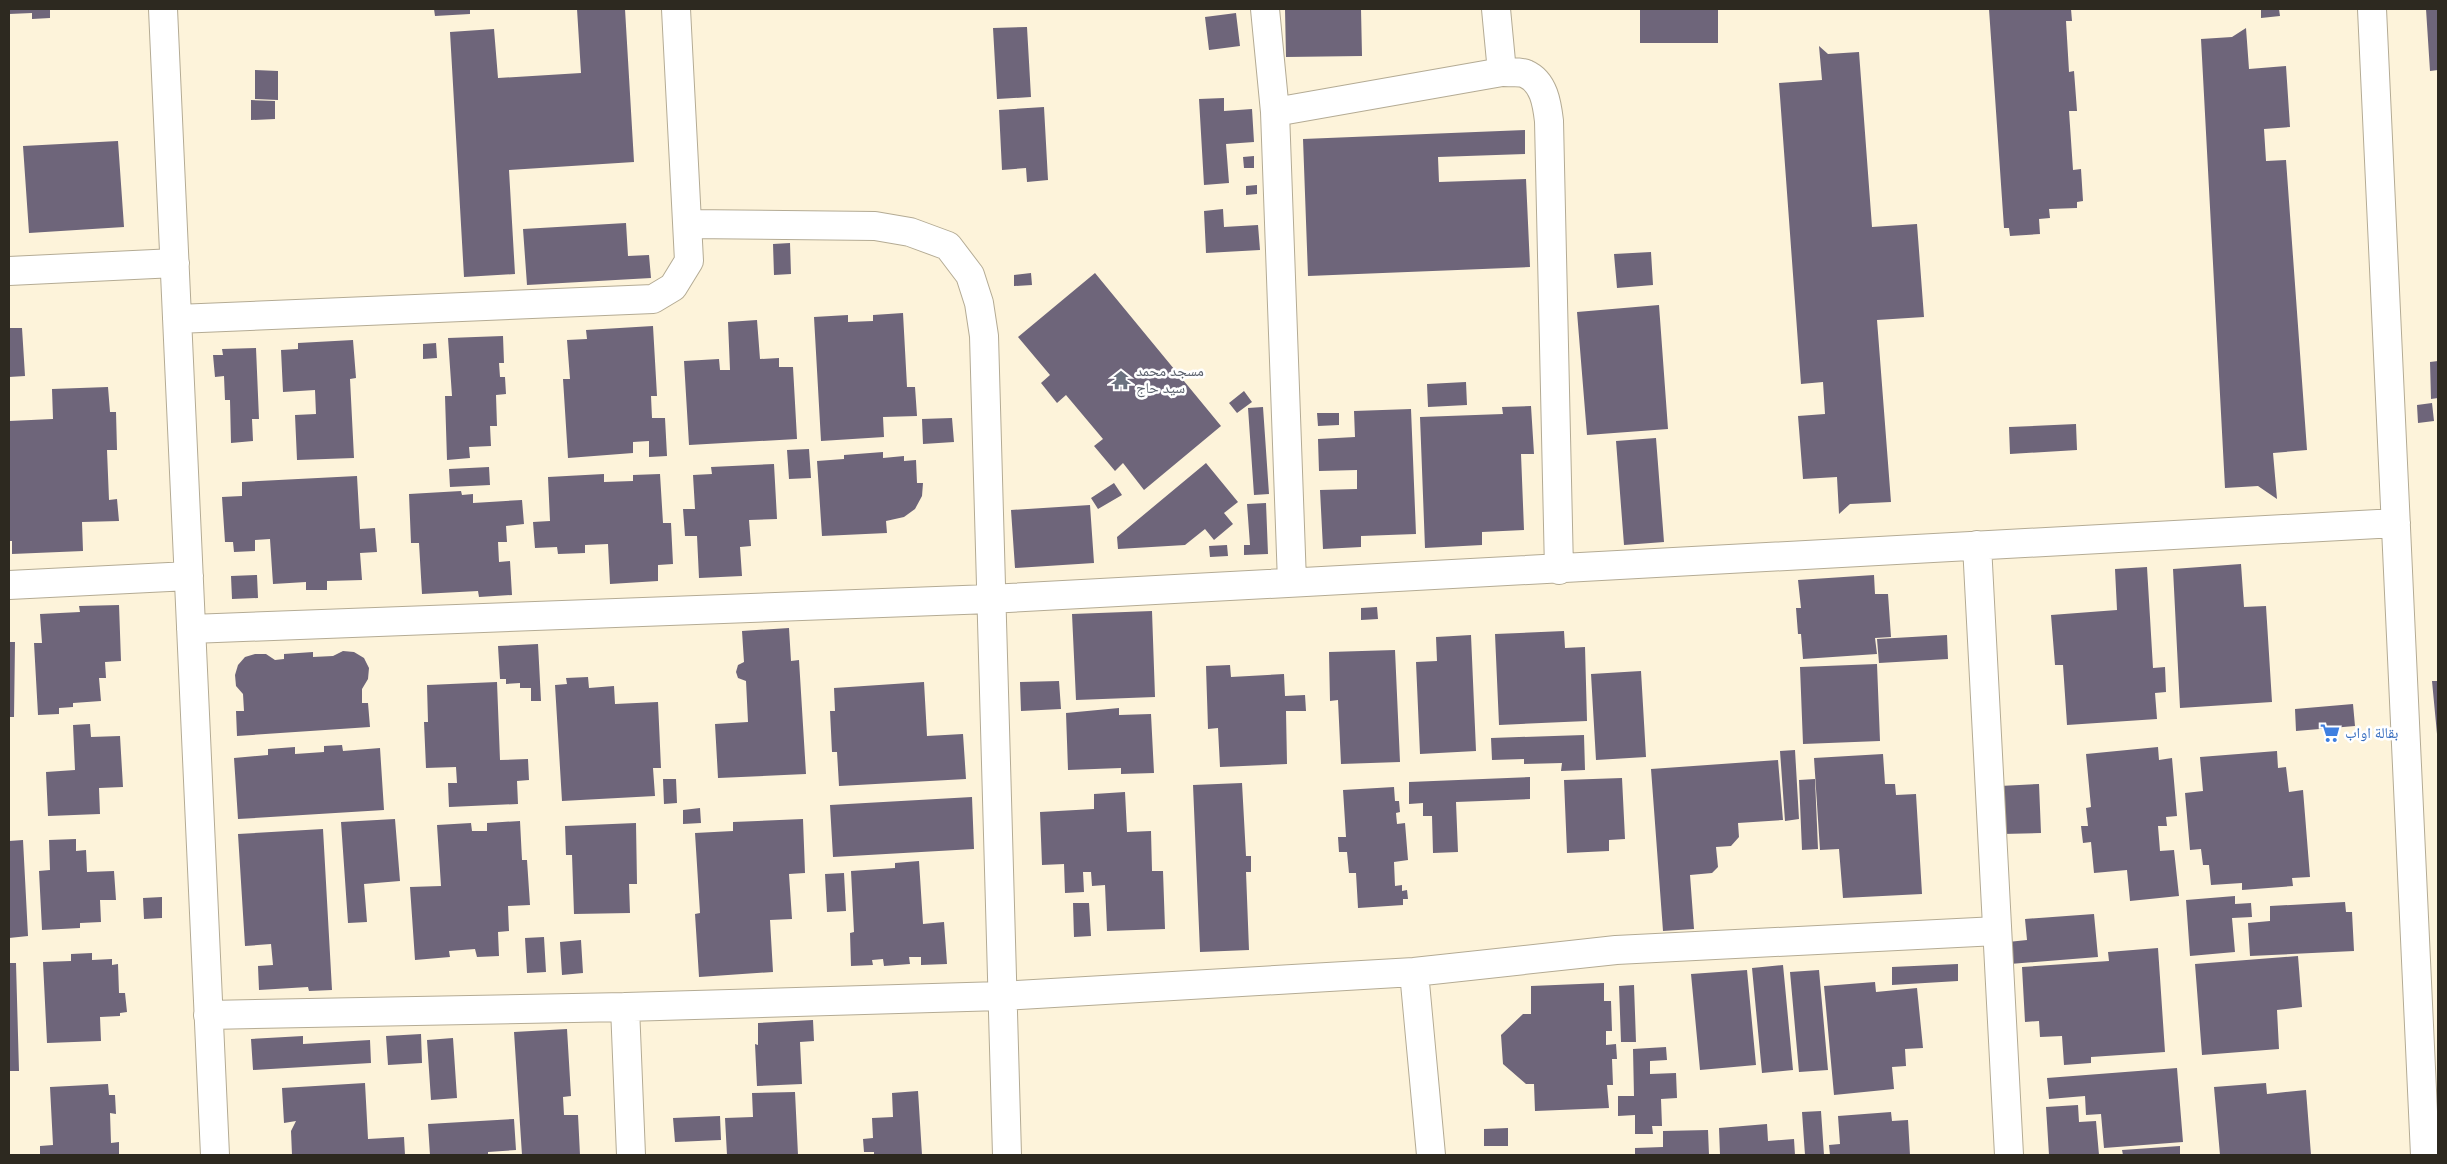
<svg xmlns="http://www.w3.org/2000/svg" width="2447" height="1164" font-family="'Varela Round','Noto Naskh Arabic',sans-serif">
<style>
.building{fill:#6e657a}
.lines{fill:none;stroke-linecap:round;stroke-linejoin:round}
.minor-casing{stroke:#b4ab94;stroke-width:30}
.minor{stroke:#fff;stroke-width:28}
.labels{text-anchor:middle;stroke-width:5;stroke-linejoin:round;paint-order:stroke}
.worship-label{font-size:15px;fill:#5b616d;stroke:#fff;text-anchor:start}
.shop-label{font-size:15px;fill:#366cbe;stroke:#fff;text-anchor:start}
</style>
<rect width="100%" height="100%" fill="#fdf3da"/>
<path class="building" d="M9,9h41v9l-18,1v-6l-23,1z
M434,9h36v5l-35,2z
M577,9h48l9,153 -125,8 6,104 -51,3 -14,-245 44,-3 4,49 83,-5z
M1285,9h76l1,47 -76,1z
M1640,9h78v34h-78z
M1989,9h82l1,12h-6l3,51 5,-1 3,40h-8l4,59 8,-1 2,32 -6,1v6l-28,1 1,9 -11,1 1,15 -30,2 -1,-8h-5z
M2261,9h18l1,7 -19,2z
M2426,9h12v61l-8,1z
M1236,13l4,33 -31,4 -4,-33z
M1027,27l4,70 -34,2 -4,-71z
M2246,28l3,41 37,-3 4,61 -26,2 2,32 20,-1 21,290 -34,3 4,46 -19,-13 -33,2 -24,-449 31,-2z
M1819,46l9,8 31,-2 13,175 45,-3 7,93 -47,3 14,182 -41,2 -11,10 -2,-37 -34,2 -5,-63 27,-2 -2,-32 -22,2 -22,-301 43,-3z
M255,70l23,1v29l-23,-1z
M1224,98v13l28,-2 2,33 -28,2 3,39 -25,2 -5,-86z
M251,100l24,1v18l-24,1z
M1044,107l4,73 -21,2 -1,-14 -24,2 -3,-60z
M1525,130v24l-87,3 1,25 87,-3 4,88 -222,9 -5,-137z
M118,141l6,86 -95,6 -6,-87z
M1254,156v12h-10l-1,-11z
M1257,185v9l-11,1v-9z
M1223,209l1,18 34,-2 2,25 -54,3 -2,-42z
M626,223l2,33 21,-1 2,23 -124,7 -4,-56z
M790,243l1,31 -17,1 -1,-31z
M1651,252l2,33 -36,3 -3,-34z
M1031,273l1,12 -18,1v-11z
M1095,273l126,153 -77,64 -21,-27 -8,8 -21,-25 9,-7 -37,-44 -9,8 -16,-20 9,-8 -32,-38z
M1659,305l9,124 -81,6 -10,-123z
M903,313l4,74h8l2,29 -34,1 1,20 -63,4 -7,-124 34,-2v7l25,-1v-6z
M757,320l3,39 19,-1v9h14l4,72 -108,6 -5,-84 35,-2 1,11h10l-2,-48z
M653,326l4,70h-6l1,22h13l2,38 -18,1v-16l-16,1v11l-65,5 -5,-79h7l-3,-39 20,-1 -1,-9z
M9,328h13l3,48 -16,1z
M503,336l1,27h-5l1,14h5l1,17 -10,1 1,31h-7l1,20 -22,1 1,11 -23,2 -2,-64h7l-4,-58z
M353,340l3,38 -6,1 4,79 -57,2 -2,-45 21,-1 -1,-24 -32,2 -2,-42 17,-1v-6z
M436,343l1,15 -14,1v-15z
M256,348l3,71h-7l1,22 -22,2 -1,-43h-5l-1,-24 -9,1 -2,-22h10l-1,-6z
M2438,361v37l-7,1 -1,-37z
M1466,382l1,23 -39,2 -1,-23z
M108,387l2,25h6l1,38h-10l2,50 8,-1 2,22 -37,1 1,29 -71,3v-13h-3v-120l44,-2 -1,-30z
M1244,391l8,11 -15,11 -8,-10z
M2432,403l2,18 -16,2 -1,-18z
M1531,406l3,48h-13l3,76 -42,2v13l-57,3 -5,-131 83,-3 -1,-7z
M1263,407l6,87 -15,1 -6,-87z
M1411,409l5,125 -55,2v11l-38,2 -3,-59 37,-1v-19l-38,1 -1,-32 37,-2 -1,-26z
M1317,413h22v12l-21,1z
M952,418l2,24 -31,2 -1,-25z
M2076,424l1,26 -67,4 -1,-27z
M1656,438l8,104 -40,3 -8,-104z
M809,449l2,29 -22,1 -2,-29z
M883,452v6l21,-2v5l12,-1 1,23h6l-1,13 -7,13 -11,8 -18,4 1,12 -65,3 -5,-75 27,-2v-4z
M1206,463l32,39 -14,11 9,11 -19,16 -9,-11 -20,16 -67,4 -1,-12z
M774,464l3,55 -28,1 2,26 -11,1 2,29 -43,2 -2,-42h-12l-2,-27h12l-2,-34 19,-1 -1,-7z
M489,467l1,18 -40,2 -1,-18z
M604,474v8l29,-1v-6l27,-1 3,49h8l2,41 -15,1v16l-48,3 -2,-40 -23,1v8l-27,1 -1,-7 -22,1 -2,-26 17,-1 -2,-44z
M357,476l3,53 15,-1 2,24 -17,1 2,27 -35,1v9h-21v-8l-33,2 -3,-45 -15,1v11l-21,1 -1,-10h-8l-3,-45 20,-1v-14z
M1114,483l8,12 -24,14 -7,-11z
M461,491l1,4 11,-1v9l49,-3 2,24 -18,2 1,16h-9l1,20 11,-1 2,34 -33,2 -1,-6 -56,3 -3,-51h-8l-2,-49z
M1266,503l2,51 -24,1v-10h6l-3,-41z
M1090,505l4,58 -79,5 -4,-58z
M1227,545l1,11 -18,1 -1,-11z
M2241,564l3,43 22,-1 6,96 -92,6 -7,-139z
M2147,567l6,101 12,-1 1,25 -11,1 2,26 -90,6 -4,-60h-8l-4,-50 66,-5 -2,-41z
M257,575l1,23 -26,1 -1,-23z
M1874,575l1,19h13l3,43 -16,1 2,16 -74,5 -2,-25h-3l-2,-26h5l-3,-28z
M119,605l2,56 -16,1 1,16h-7l2,23 -28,2v4l-14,1v6l-21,1 -4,-72h8l-2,-29 40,-2 -1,-6z
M1377,607l1,12 -17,1v-12z
M1152,611l3,86 -79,3 -4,-86z
M789,628l2,33 8,-1 7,114 -88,4 -3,-54 33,-2 -2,-41 -8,-3 -2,-6 2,-7 6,-3 -2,-31z
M1564,631l1,17 20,-1 2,74 -88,4 -4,-91z
M1471,635l5,116 -56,3 -4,-92 21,-1 -1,-24z
M1947,635l1,24 -69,4 -2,-24z
M9,642h6l-1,75h-5z
M538,644l3,57h-10v-13h-11v-5l-14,1v-5h-6l-2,-33z
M1395,650l5,112 -59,2 -3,-64 -8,1 -1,-49z
M343,651l11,1 10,6 5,10 -1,11 -6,10v14h6l2,24 -133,9 -1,-25h8l-1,-17 -7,-8 -1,-11 3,-10 7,-8 10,-3h11l9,6 9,-1v-5l29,-2v5l20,-1z
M1877,664l3,77 -77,3 -3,-77z
M1230,665l1,12 53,-3 1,22 20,-1 1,16h-20l1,53 -67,3 -2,-39 -10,1 -2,-63z
M1641,671l5,86 -50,3 -5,-86z
M588,677l1,11 25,-2 1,18 43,-2 3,66h-8l2,28 -93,5 -7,-116 12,-1 -1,-6z
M1059,681l2,28 -40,2 -1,-29z
M2432,681h6v53h-1z
M497,682l3,78 28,-1 1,21 -12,1 1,23 -69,3 -1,-24h9l-1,-16 -30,1 -2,-46h4l-1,-37z
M924,682l3,54 36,-2 3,45 -127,7 -2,-34h-5l-2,-41h5l-1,-23z
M2353,704l2,22 -59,5 -1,-22z
M1119,708v7l32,-1 3,59 -33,1v-6l-53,2 -2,-57z
M90,724l1,13 29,-1 3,51 -24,1 1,26 -52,2 -2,-44 29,-2 -2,-45z
M1584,735l1,35 -24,1 1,-8 -38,1v-5l-32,1 -1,-22z
M342,745l1,6 37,-3 4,62 -146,9 -4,-61 34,-3v-6l27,-2v7l29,-2v-6z
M2158,747l1,13 13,-2 5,58 -11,1 1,9h-9l2,25 14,-1 5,46 -49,5 -3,-31 -33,3 -3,-31 -8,1 -2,-17h7l-2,-18 5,-1 -5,-53z
M1795,750l4,69 -14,2 -5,-70z
M2277,751l1,17 8,-1 3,25 14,-2 7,87 -18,1 1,8 -51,4v-7l-31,2 -2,-20h-6l-2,-16 -11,1 -5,-57 18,-2 -3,-34z
M1883,754l2,30h10l1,11 20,-1 6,100 -79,4 -4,-49 -19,1 -6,-92z
M1778,760l5,60 -45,3 1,14 -8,9 -15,1 2,20 -6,6 -22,2 4,54 -31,2 -12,-162z
M1530,777v22l-74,3 2,50 -25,1 -1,-37h-9v-13l-14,1v-22z
M1622,778l3,61 -16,1v11l-42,2 -3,-73z
M663,779h13l1,24 -13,1z
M1815,779l3,70 -16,1 -3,-70z
M1242,783l4,73h5v16h-5l3,78 -49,2 -7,-167z
M2039,784l2,49 -39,1 -2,-48z
M1394,787l1,14h4l1,11 -4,1 1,11 8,-1 3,37 -14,2 1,24 7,-1v6l5,-1 1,9h-5v6l-45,3 -2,-35h-7l-2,-21h-8l-1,-15h8l-3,-47z
M1125,792l2,40 24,-1 1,40h11l2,58 -58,2 -2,-46 -13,1 -1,-14h-8l1,20 -19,1 -1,-29 -22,1 -2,-53 54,-3v-15z
M972,797l2,52 -141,8 -3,-52z
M700,808l1,15 -18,1v-14z
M395,819l5,62 -36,3 3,38 -19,1 -7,-101z
M803,819l2,54 -16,1 3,45 -22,1 3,52 -74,5 -4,-63 5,-1 -5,-80 38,-2v-9z
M520,821l2,39h5l3,45 -22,1 1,25 -11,1 1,24 -22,1 -2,-8 -26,2 1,6 -35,3 -5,-73 31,-1 -4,-61 34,-2 1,8h15v-8z
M636,823l1,61h-8l1,29 -56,1 -2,-59h-6l-1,-29z
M323,829l9,161 -23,1 -1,-4 -49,3 -1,-24 15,-1 -2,-21 -26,2 -7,-112z
M76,839v12l10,-1 1,22 27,-1 2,29h-16l1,22 -21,1v5l-38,2 -3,-59 11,-1 -1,-30z
M23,840l5,96 -19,2v-97z
M919,861l4,63 21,-2 3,42 -26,1v-8h-12l1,7 -26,2 -1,-7 -11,1 1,5 -22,1 -1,-33 4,-1 -3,-61 44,-3v-5z
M844,873l2,38 -19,1 -2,-38z
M2235,896v8l16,-1 1,14 -20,1 3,34 -45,4 -4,-56z
M162,897v21l-18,1 -1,-21z
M2345,902l1,10h6l2,39 -104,5 -2,-33 22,-2v-15z
M1073,903h16l2,33 -17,1z
M2094,914l4,43 -88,7 -2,-22 19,-2 -2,-21z
M544,937l2,35 -19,1 -2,-35z
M581,940l2,33 -21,2 -2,-33z
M2158,948l7,104 -74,5v6l-27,2 -2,-29 -22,1 -1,-16 -14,1 -3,-55 87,-6 -1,-9z
M92,953v7l20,-1v6l6,-1 1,29h6l2,19 -7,1v3l-20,1 1,24 -54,2 -4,-81 28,-1v-7z
M2298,956l4,51 -25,3 2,39 -77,6 -7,-91z
M9,963h7l3,108h-10z
M1958,964v17l-66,4v-18z
M1783,965l10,105 -31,3 -10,-105z
M1747,970l9,95 -56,5 -9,-96z
M1819,970l9,100 -29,2 -9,-100z
M1875,982l1,10 41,-4 6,60 -18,1 1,17 -14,1 2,22 -60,6 -10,-109z
M1604,983v18h7l1,30h-6v14l10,-1 1,15h-5l1,26h-6l2,23 -74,3 -1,-27h-8l-23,-20 -2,-29 22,-21h8v-28z
M1634,985l2,57h-15l-2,-56z
M813,1020l1,21 -14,1 2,42 -45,2 -2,-42 3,1v-22z
M567,1029l4,67 -8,1 1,18h14l2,40h-58l-8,-123z
M421,1034l1,29 -34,2 -2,-29z
M303,1036v8l67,-4 1,23 -118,7 -2,-31z
M453,1038l4,60 -26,2 -4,-60z
M1666,1047l1,13 -17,1v13l26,-1 1,25 -16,1 1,27h-10l1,8h-18v-19l-17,1v-20h16l-1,-47z
M2177,1068l6,74 -79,6 -3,-34 -15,1 -1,-19 -36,3 -2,-21z
M365,1083l3,56 36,-2 1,18h-113l-1,-24 5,-10 -12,2 -2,-35z
M2266,1083l1,11 39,-4 5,65h-91l-6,-68z
M108,1084l1,11h6l1,19 -6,-1 1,30 8,-1v13h-79v-9l13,-1 -3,-58z
M918,1091l4,64h-48v-3h-10l-1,-13 10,-1 -1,-20 21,-1 -1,-24z
M795,1092l3,63h-71l-2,-37 28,-1 -1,-24z
M2078,1105l1,17 17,-1 3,34h-50l-3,-48z
M1821,1111l3,44h-19l-3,-43z
M1891,1112l1,9 16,-1 2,35h-80l-1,-10 11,-1 -2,-28z
M720,1116l1,24 -46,2 -2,-24z
M514,1119l2,31 -28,2v3h-58l-2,-31z
M1767,1124l1,17 26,-2 1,16h-75l-1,-27z
M1508,1128v18h-24v-17z
M1708,1130l1,25h-74v-7l28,-1v-16z
M2180,1146v9h-57l-1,-5z"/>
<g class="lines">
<defs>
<path id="minor" d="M163,9l52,1146
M1265,9l10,103 17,470
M1496,9l6,63
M2372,9l53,1146
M1275,112l227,-40c6,1 18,-1 24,2 18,8 21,30 23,47l10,449
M689,224l186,2 35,6 38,14 22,29 9,28 5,33 23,819
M9,271l166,-8
M177,319l476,-20 20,-12 16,-26 -13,-252
M1977,545l32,610
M9,585l180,-9
M191,629l799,-30 1406,-76
M1414,972l17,183
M625,1007l6,148
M208,1015l417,-8 376,-11 413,-24 202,-22 381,-19"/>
</defs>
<use href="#minor" class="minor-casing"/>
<use href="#minor" class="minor"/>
</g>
<defs>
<symbol id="temple-bare" viewBox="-9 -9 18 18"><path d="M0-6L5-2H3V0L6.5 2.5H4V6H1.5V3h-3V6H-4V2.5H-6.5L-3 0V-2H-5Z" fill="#6b7280" stroke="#fff" stroke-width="2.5" paint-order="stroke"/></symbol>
<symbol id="supermarket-bare" viewBox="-9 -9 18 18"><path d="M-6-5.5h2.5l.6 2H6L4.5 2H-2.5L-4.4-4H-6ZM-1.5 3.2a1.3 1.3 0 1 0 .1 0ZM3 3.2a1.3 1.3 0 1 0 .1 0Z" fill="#3f7fe0" stroke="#fff" stroke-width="2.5" paint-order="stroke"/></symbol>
</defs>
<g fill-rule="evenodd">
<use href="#temple-bare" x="1107" y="366" width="28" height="28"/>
<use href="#supermarket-bare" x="2316" y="719" width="28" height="28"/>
</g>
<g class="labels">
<g class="worship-label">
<text x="1136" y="376">مسجد محمد<tspan x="1136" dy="17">سيد حاج</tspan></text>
</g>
<g class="shop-label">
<text x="2345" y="738">بقالة اواب</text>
</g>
</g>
<rect width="2447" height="1164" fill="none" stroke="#2d2920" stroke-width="20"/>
</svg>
